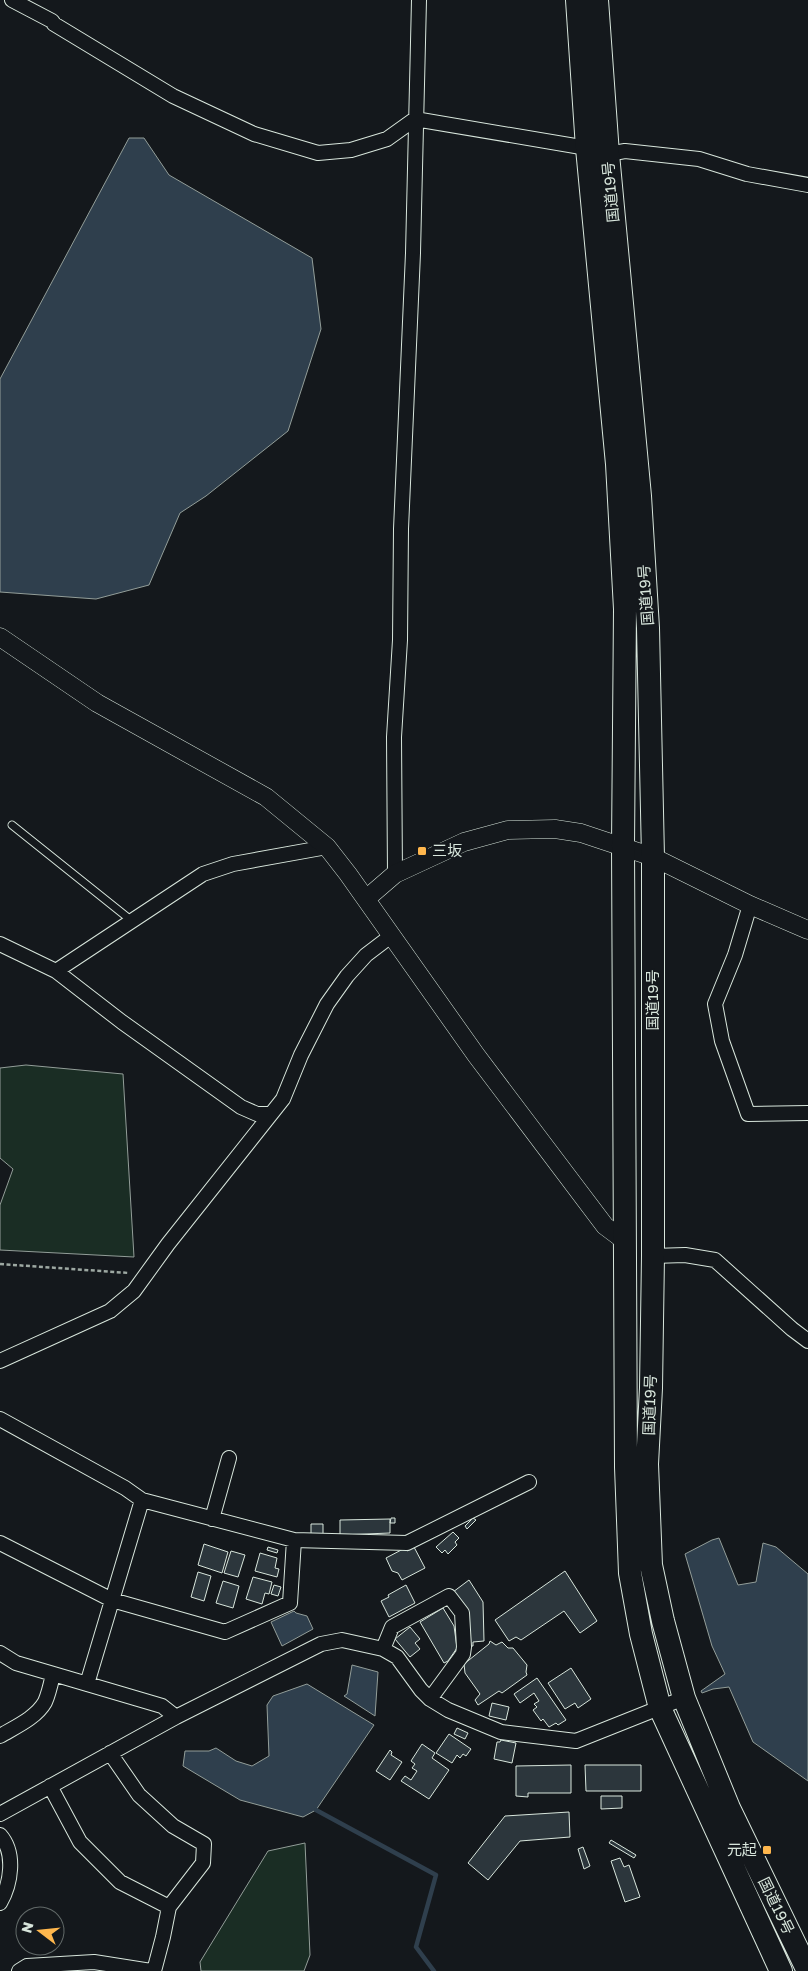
<svg xmlns="http://www.w3.org/2000/svg" width="808" height="1971" font-family="'Golos Text','Noto Sans JP',sans-serif">
<style>
.green{fill:#1a2d24;stroke:#939e99}
.water{fill:#2f3f4d;stroke:#939e99}
.lines{fill:none;stroke-linecap:round;stroke-linejoin:round}
.stream{stroke:#2f3f4d;stroke-width:4.5}
.building{fill:#2c363c;stroke:#d8e6dc}
.service-casing{stroke:#d8e6dc;stroke-width:9}
.minor-casing{stroke:#d8e6dc;stroke-width:16}
.tertiary-casing{stroke:#d8e6dc;stroke-width:19}
.trunk-casing{stroke:#d8e6dc;stroke-width:24}
.path{stroke:#9da8a2;stroke-width:2.5;stroke-dasharray:4 2.5;stroke-linecap:butt}
.service{stroke:#14181c;stroke-width:7}
.minor{stroke:#14181c;stroke-width:14}
.tertiary{stroke:#14181c;stroke-width:18}
.trunk{stroke:#14181c;stroke-width:22}
.poi-dot{fill:#ffb74d;stroke:#14181c;stroke-width:2}
.labels{text-anchor:middle;stroke-width:4;stroke-linejoin:round;paint-order:stroke}
.street-label{font-size:15px;fill:#d8e6dc;stroke:#14181c}
.poi-label{font-size:15px;fill:#d8e6dc;stroke:#14181c;text-anchor:start}
</style>
<rect width="100%" height="100%" fill="#14181c"/>
<path class="green" d="M26,1065l97,9 11,183 -134,-7v-45l13,-36 -13,-11v-90z
M305,1843l5,112 -6,16h-103l-1,-9 68,-111z"/>
<path class="water" d="M129,138h15l25,37 143,83 9,71 -33,102 -82,65 -26,17 -31,72 -53,14 -96,-7v-213z
M719,1538l19,47 18,-3 7,-39 13,4 32,27v207l-55,-39 -24,-55 -16,2 -11,4 -1,-2 24,-17 -13,-28 -27,-92 27,-14z
M294,1611l2,2 11,3 6,13 -31,17 -11,-24z
M352,1665l26,7 -3,44 -31,-20 3,-2z
M307,1684l67,41 -58,85 -13,7 -63,-17 -57,-34 2,-15h24l7,-3 20,13 16,5 17,-10 -2,-51 6,-9z"/>
<g class="lines">
<path class="stream" d="M316,1810l120,65 -20,72 18,24"/>
</g>
<path class="building" d="M391,1518h4v5h-5z
M473,1518l3,2 -9,9 -2,-3z
M390,1519v14l-50,2v-15z
M311,1524h12v12h-12z
M453,1532l6,6 -4,4 2,3 -9,9 -3,-4 -3,3 -6,-6z
M204,1544l24,8 -6,21 -24,-8z
M268,1547l10,3 -1,3 -10,-3z
M414,1547l11,21 -23,12 -4,-7 -6,-2 -6,-13 19,-10 2,3z
M231,1551l14,4 -7,22 -14,-4z
M260,1553l17,5 -2,10 4,1 -2,8 -22,-6z
M565,1571l32,50 -17,12 -16,-22 -43,29 -5,-3 -7,4 -14,-21z
M198,1572l13,4 -7,25 -13,-4z
M253,1577l19,5 -3,12 -4,-1 -3,11 -16,-5z
M469,1580l14,22 1,39 -11,1v4h-5l-1,-38 -14,-16z
M223,1581l16,5 -6,22 -17,-5z
M274,1585l7,2 -3,9 -7,-2z
M406,1585l9,18 -26,14 -8,-16 8,-4 -1,-2z
M443,1608l11,18 3,22 -9,13 -4,2 -24,-41z
M410,1627l10,12 -5,4 5,6 -10,8 -15,-18z
M490,1641l6,4 6,-3 6,6h5l14,17 -1,7 1,3 -25,18 -3,-2 -21,14 -3,-5 5,-6 -15,-21 -1,-9 25,-20z
M571,1668l20,31 -13,9 -3,-5 -10,6 -17,-26z
M537,1678l29,42 -8,5 -2,-2 -7,4 -6,-8 -2,2 -8,-11 4,-3 -3,-3 5,-3 -5,-8 -14,10 -6,-9z
M492,1703l17,4 -3,13 -17,-4z
M457,1728l11,5 -3,6 -11,-5z
M449,1734l22,15 -5,7 -3,-2 -3,4 -3,-3 -5,8 -16,-10z
M501,1740l15,3 -4,20 -18,-4 3,-17h3z
M422,1744l13,9 -3,5 17,12 -20,29 -28,-18 4,-5 6,4 6,-9 -5,-3 3,-4 -4,-3z
M390,1750l2,2 -1,3 11,7 -12,18 -14,-9z
M571,1765v28h-43v4l-12,-1v-30z
M585,1765h56v26h-55z
M601,1796h21v12l-21,1z
M569,1812l1,25 -50,4 -32,39 -20,-17 37,-47z
M611,1840l25,15 -2,3 -25,-15z
M583,1847l7,19 -6,3 -6,-20z
M620,1858l4,9 5,-2 11,32 -15,5 -14,-41z"/>
<g class="lines">
<defs>
<path id="service" d="M12,825l120,96"/>
<path id="minor" d="M12,0l40,21 2,3 119,72 81,38 64,19 33,-3 36,-11 28,-20 172,29
M608,154l17,-3 74,8 48,15 61,11
M395,874l-1,-137 6,-97 1,-111 12,-276 6,-253
M750,905l-15,50 -20,49 7,37 26,73 60,-1
M0,944l56,27 66,51 119,85 16,7h14
M56,971l147,-97 30,-10 94,-17
M653,1256l32,-1 30,5 77,69 16,12
M0,1361l110,-50 24,-20 34,-47 115,-145 18,-44 26,-51 20,-28 19,-21 25,-19
M0,1419l125,69 17,12 -55,184
M212,1519l17,-61
M294,1540l113,3 122,-61
M0,1543l112,57 113,32 65,-29 4,-63 -152,-40
M383,1649l9,-22 57,-31 13,17 2,34 -1,7 -33,45
M0,1653l16,10 146,43 14,11
M0,1736c15,-9 36,-18 45,-34 4,-9 6,-19 8,-28
M110,1753l29,42 34,31 31,18 -1,19 -34,44 -6,30 -9,34
M50,1786l30,56 40,40 49,25
M0,1814l176,-97 135,-68 10,-5 21,-4 41,9 14,8 24,33 9,9 18,11 53,22 75,9 108,-43
M0,1835c16,18 11,49 0,68
M19,1971l8,-5 67,-4 57,9"/>
<path id="tertiary" d="M0,637l97,66 169,94 61,50 21,27 128,181 129,171 20,15
M366,899l29,-25 69,-32 44,-12 47,-1 26,4 72,24 97,48 58,25"/>
<path id="trunk" d="M577,0l10,148 30,316 8,145 -2,237 3,621 4,106 11,61 19,74 121,263
M597,0l11,154 32,342 8,132 5,229v399l-2,132 -4,76 4,101 12,56 21,77 45,110 79,163"/>
</defs>
<use href="#service" class="service-casing"/>
<use href="#minor" class="minor-casing"/>
<use href="#tertiary" class="tertiary-casing"/>
<use href="#trunk" class="trunk-casing"/>
<path class="path" d="M0,1264l129,9"/>
<use href="#service" class="service"/>
<use href="#minor" class="minor"/>
<use href="#tertiary" class="tertiary"/>
<use href="#trunk" class="trunk"/>
</g>
<g class="poi-dot">
<rect x="417" y="846" width="10" height="10" rx="2.5"/>
<rect x="762" y="1845" width="10" height="10" rx="2.5"/>
</g>
<g class="labels">
<g class="street-label">
<text transform="translate(611 192) rotate(-95)" y="5">国道19号</text>
<text transform="translate(646 595) rotate(-94)" y="5">国道19号</text>
<text transform="translate(653 1000) rotate(-90)" y="5">国道19号</text>
<text transform="translate(650 1405) rotate(-88)" y="5">国道19号</text>
<text transform="translate(776 1906) rotate(64)" y="5">国道19号</text>
</g>
<g class="poi-label">
<text x="432" y="856">三坂</text>
<text x="757" y="1855" text-anchor="end">元起</text>
</g>
</g>
<g transform="translate(40 1931) rotate(286)"><circle r="24" fill="#14181c" stroke="#626a69"/>
<path d="M0-4L9 19L0 12L-9 19Z" fill="#ffb74d"/>
<text y="-8" font-size="14" font-weight="bold" text-anchor="middle" fill="#d8e6dc">N</text>
</g>
</svg>
